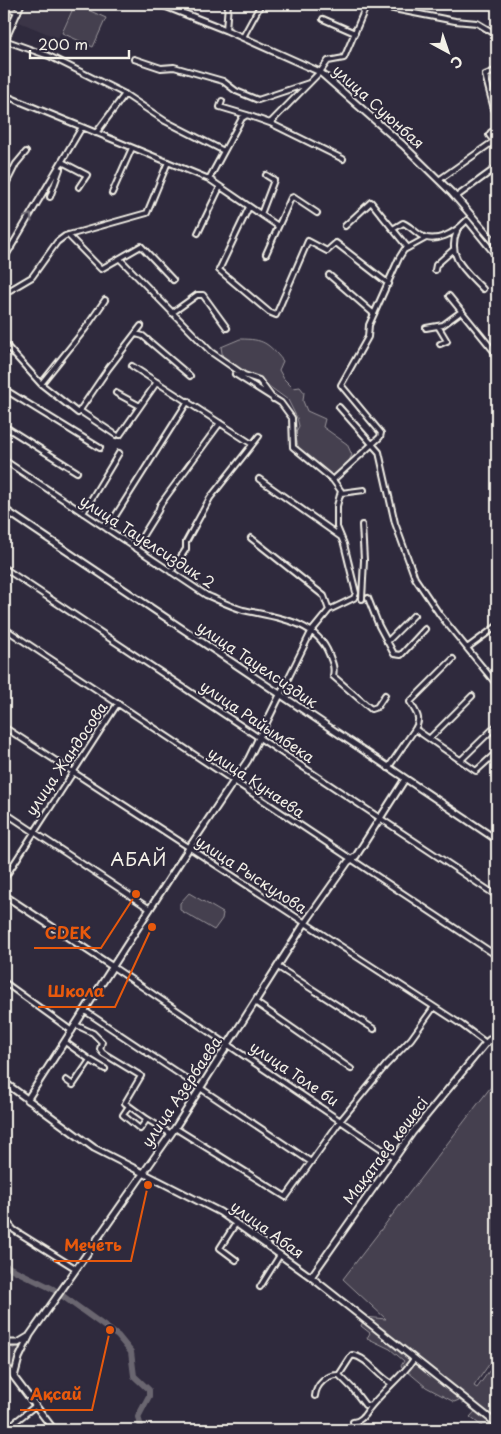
<svg xmlns="http://www.w3.org/2000/svg" width="501" height="1434" font-family="'Playpen Sans',sans-serif">
<style>
.built{fill:#3b3647}
.green{fill:#454050;stroke:#9c989c}
.lines{fill:none;stroke-linecap:round;stroke-linejoin:round}
.river{stroke:#6a6670;stroke-width:6}
.street-casing{stroke:#f4f1e8;stroke-width:8}
.secondary-casing{stroke:#f4f1e8;stroke-width:9}
.street{stroke:#2f2a3d;stroke-width:4}
.secondary{stroke:#2f2a3d;stroke-width:5}
.oneway{stroke:#747079}
.labels{text-anchor:middle;stroke-width:4;stroke-linejoin:round;paint-order:stroke}
.street-label{font-size:15px;fill:#f4f1e8;stroke:#2f2a3d}
.quarter-label{font-size:18px;letter-spacing:1px;fill:#f4f1e8;stroke:#2f2a3d}
.leader{fill:none;stroke:#e8590c;stroke-width:2}
.callout-dot{fill:#e8590c;stroke:#2f2a3d;stroke-width:2}
.callout-label{font-size:16px;text-anchor:middle;font-weight:bold;fill:#e8590c;stroke:#2f2a3d;stroke-width:4;stroke-linejoin:round;paint-order:stroke}
</style>
<rect width="100%" height="100%" fill="#2f2a3d"/>
<filter id="ink" filterUnits="userSpaceOnUse"><feTurbulence type="fractalNoise" baseFrequency=".02" numOctaves="2"/><feDisplacementMap in="SourceGraphic" scale="10" xChannelSelector="R" yChannelSelector="G"/><feConvolveMatrix kernelMatrix="1 2 1 2 8 2 1 2 1" color-interpolation-filters="sRGB"/></filter>
<g filter="url(#ink)">
<path class="built" d="M27,4h47l-16,34 -39,-16z"/>
<path class="green" d="M75,4l31,14 -13,29 -31,-14z
M240,339c24,0 28,4 43,22l-4,9 5,9 9,9 7,-1 4,5 -1,9 4,10 18,8 -2,8 24,17 5,11 -6,12 -7,4 -6,7 -34,-28 -4,-16 4,-8 -2,-8 -9,-18 -26,-19 -18,-8 -21,-14 -2,-12z
M189,893l34,20 -1,6 -8,11 -34,-20v-7z
M497,1079v274l-23,33 3,2 20,-28v70h-10l-17,-13 10,-11 -10,-8 -6,6 -5,-4 -5,2 -28,-15 -25,-21 3,-5 -14,-12 -23,-11 3,-5 -9,-7 4,-9 21,2 -43,-40z
M25,1342l-13,29 -8,-10v-15l10,2z"/>
<g class="lines">
<path class="river" d="M4,1265l49,24 65,47 13,16 3,24 15,14v6l-11,21 4,13"/>
<defs>
<path id="street" d="M368,4l87,17 22,2 20,12
M4,6l14,6
M323,19l32,14
M226,30l2,-26
M243,37l18,-33
M4,40l45,16 74,37 42,28 59,30
M134,59l27,9 13,-1 49,14 13,10 22,9 51,-17
M4,95l205,84 69,47
M222,101l-2,6 27,8
M494,109l-9,-34 12,-5
M270,123l50,-51 8,-11 16,-3 23,-54
M497,132h-6l-2,3 8,10
M96,133l29,-39
M62,162l25,13 -8,12
M209,179l33,-61 5,-3 23,8 73,36
M439,180l55,-39
M4,188l12,-24 10,-12
M112,193l20,-45
M50,197l10,-28
M456,197l41,-30
M249,207l-30,63 50,42 7,3 32,-74 19,10 9,-8 53,41
M261,214l13,-34 -8,-5
M467,220l30,37
M345,226l26,-24 37,46
M393,229l10,-6c7,3 11,8 17,12 15,10 36,-3 46,-14
M457,231c-11,26 9,40 26,58
M198,233l22,-46
M68,235l33,34 40,-23 32,34
M4,242l7,6
M266,254l25,-56 2,-1 24,16
M4,259l78,-132
M120,259l91,93 33,23 15,5 14,19
M435,270l1,-5 17,-15
M329,275l45,39
M449,296l48,59
M4,304l1,-11 27,-16 25,-35 8,-6 82,-23 21,-51
M172,313l25,-18h6l24,33
M438,326l9,15 -7,3
M426,328l17,-3 19,-14
M136,334l7,2 47,40
M4,343l37,41 37,29 30,-44 33,-43
M132,366l120,78
M235,374l46,29 11,15 1,29 40,33 8,11 -4,15v21l7,17 12,49 -2,5 -25,12 -18,22 -31,63
M41,384l44,-55 20,-29
M4,389l96,59
M116,393l24,13
M339,407l40,45 16,71 20,55 25,37 57,70
M80,411l36,24
M4,426l73,46
M120,435l37,-53
M4,460l202,135c12,5 24,11 37,15 30,7 73,10 86,44 3,8 6,13 4,22l38,33 6,-2 8,-12
M259,479l82,58
M333,480l47,-43 1,-4 -40,-48 27,-48 1,-12 30,-67 5,-8 22,-12
M341,493l23,-3
M83,513l36,-60
M362,525l2,35 -2,39
M107,529l81,-128
M251,538l73,58 5,14
M135,548l23,-37 2,-6 60,-82
M4,568l493,328
M171,572l15,-23v-7l24,-44 49,-62
M368,598l11,28 15,28 7,1 24,-26
M4,628l493,328
M387,642l27,-27
M467,648l30,-22
M4,727l458,298 24,18
M415,729c7,-11 1,-16 -5,-27l43,-43
M430,738l42,-42
M461,760l36,-35
M388,768l27,-39 61,42 21,-19
M4,812l146,97
M4,879l114,-176
M113,967l282,191
M278,967l96,62
M4,982l68,49
M255,1002l96,67
M85,1011l226,151
M76,1025l17,8 9,9 -2,7 3,4 38,23 -16,27 22,16 -7,10 -17,-14 6,-9
M65,1042l25,18
M66,1080l7,5 17,-25 15,9
M147,1119l24,15
M175,1128l111,69 55,-77 45,-55 25,-26 23,-32
M4,1218l10,12 61,38
M236,1260l-16,-12 16,-25
M260,1287l20,-32
M339,1375l13,-20c17,3 24,20 39,28
M315,1396c1,-11 12,-22 24,-21l14,14 12,16 6,1
M353,1422c8,-1 11,-6 15,-12 14,-19 33,-32 46,-51
M5,1430l30,-24"/>
<path id="secondary" d="M160,4l66,26 94,42 83,73 49,48 45,52
M4,42l17,-38
M4,509l493,331
M4,895l109,72
M4,1082l90,66 126,64 91,65 186,147
M27,1100l162,-252 59,-88 32,-65
M311,1277l101,-144 74,-90 11,-10
M4,1343h14l10,-6
M4,1364l50,66
M14,1377l5,-19 11,-23 145,-207 130,-205 43,-61 8,-6 49,-77"/>
</defs>
<use href="#street" class="street-casing"/>
<use href="#secondary" class="secondary-casing"/>
<use href="#street" class="street"/>
<use href="#secondary" class="secondary"/>
</g>
<defs><path id="oneway-chevron" d="M-2-3.5L2.5 0L-2 3.5" fill="none" stroke-width="1.6" stroke-linecap="round" stroke-linejoin="round" transform="scale(1.25)"/></defs>
<use class="oneway" href="#oneway-chevron" transform="translate(29 217) rotate(-59)"/>
</g>
<g class="labels">
<g class="street-label">
<text transform="translate(378 107) rotate(42)" y="5">улица Суюнбая</text>
<text transform="translate(147 542) rotate(33)" y="5">улица Тауелсиздик 2</text>
<text transform="translate(257 665) rotate(34)" y="5">улица Тауелсиздик</text>
<text transform="translate(257 722) rotate(34)" y="5">улица Райымбека</text>
<text transform="translate(67 759) rotate(-56)" y="5">улица Жандосова</text>
<text transform="translate(256 783) rotate(34)" y="5">улица Кунаева</text>
<text transform="translate(251 875) rotate(33)" y="5">улица Рыскулова</text>
<text transform="translate(294 1074) rotate(34)" y="5">улица Толе би</text>
<text transform="translate(182 1092) rotate(-56)" y="5">улица Азербаева</text>
<text transform="translate(386 1151) rotate(-53)" y="5">Мақатаев көшесі</text>
<text transform="translate(267 1230) rotate(36)" y="5">улица Абая</text>
</g>
<g class="quarter-label">
<text x="139" y="866">АБАЙ</text>
</g>
</g>
<path class="leader" d="M136 894L101 948H34M152 927L115 1007H38M148 1185L131 1261H54M110 1330L92 1410H20"/>
<g class="callout-dot">
<circle cx="136" cy="894" r="5"/>
<circle cx="152" cy="927" r="5"/>
<circle cx="148" cy="1185" r="5"/>
<circle cx="110" cy="1330" r="5"/>
</g>
<g class="callout-label">
<text x="68" y="939">CDEK</text>
<text x="76" y="997">Школа</text>
<text x="93" y="1251">Мечеть</text>
<text x="56" y="1400">Ақсай</text>
</g>
<rect width="501" height="1434" fill="none" stroke="#2f2a3d" stroke-width="20"/>
<rect x="10" y="10" width="481" height="1414" fill="none" stroke="#f4f1e8" stroke-width="2" filter="url(#ink)"/>
<g transform="translate(448 52) rotate(140)" stroke="#2f2a3d" stroke-width="4" paint-order="stroke">
<path d="M0-4L9 19L0 12L-9 19Z" fill="#f4f1e8"/>
<text y="-8" font-size="14" font-weight="bold" text-anchor="middle" fill="#f4f1e8">С</text>
</g>
<path d="M30 50v8h99v-8" fill="none" stroke="#f4f1e8" stroke-width="2.5"/>
<text x="38" y="50" font-size="15" fill="#f4f1e8" stroke="#2f2a3d" stroke-width="4" paint-order="stroke">200 m</text>
</svg>
